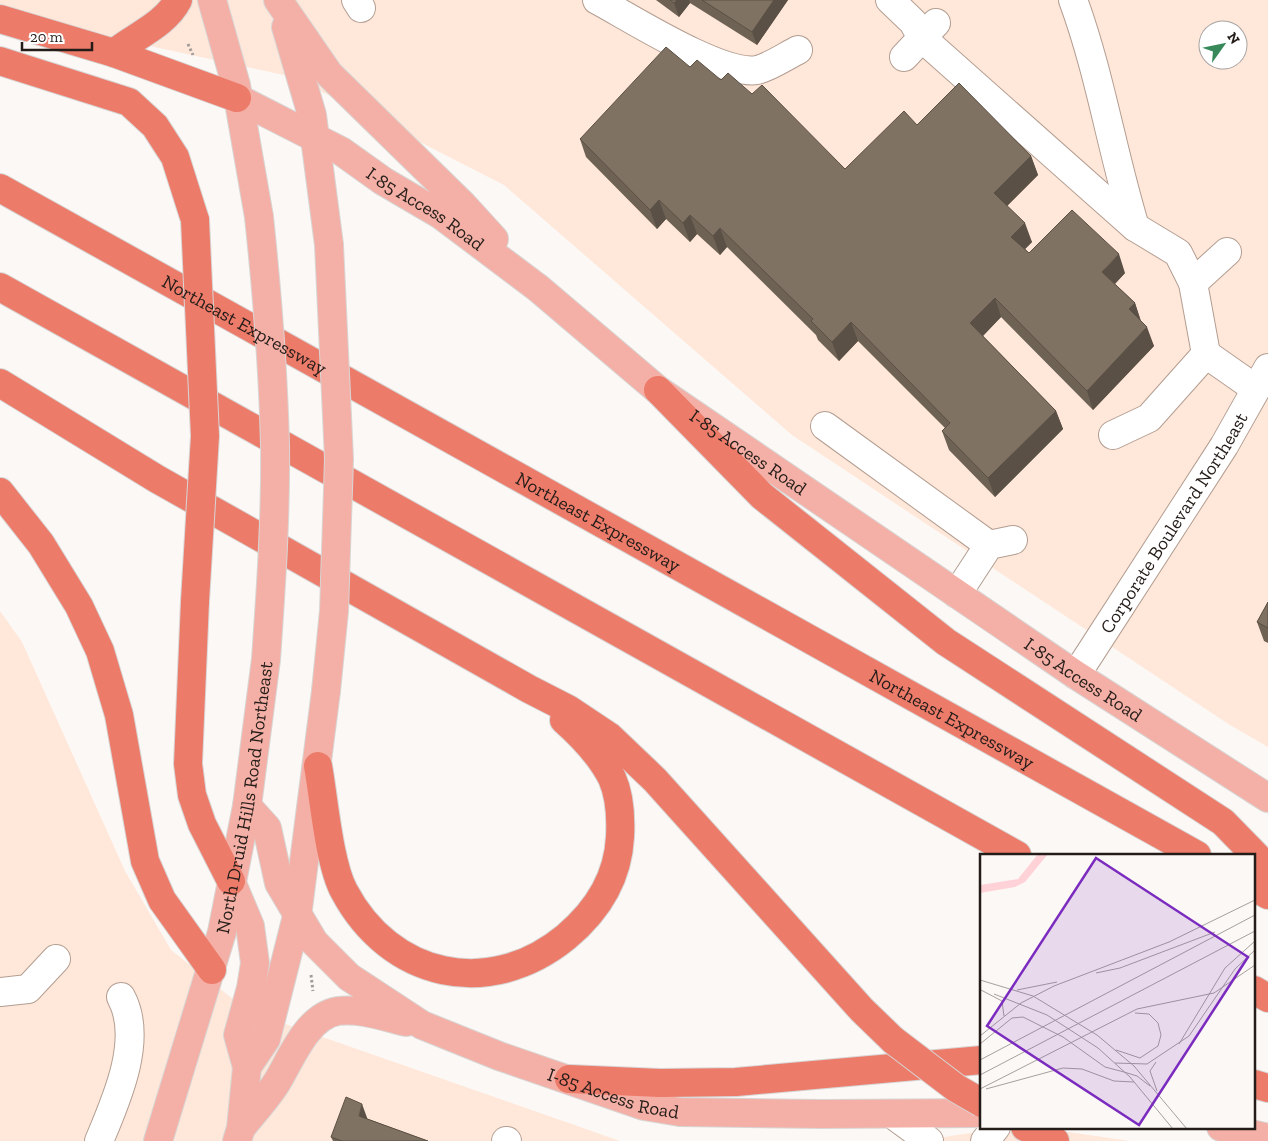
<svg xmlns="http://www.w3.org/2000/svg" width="1268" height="1141" font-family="'Zilla Slab',serif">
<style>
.built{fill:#ffe7d9;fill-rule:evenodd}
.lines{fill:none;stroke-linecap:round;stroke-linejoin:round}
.minor-casing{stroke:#b39e92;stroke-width:30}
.major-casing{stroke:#d8d6d5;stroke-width:30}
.highway-casing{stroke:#d8d6d5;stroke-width:30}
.path{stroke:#a29d99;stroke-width:3;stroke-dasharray:2.5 2.5;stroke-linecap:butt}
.minor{stroke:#fff;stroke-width:28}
.major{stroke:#f4b0a6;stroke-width:28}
.highway{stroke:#ec7b6a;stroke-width:28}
.major-bridge-casing{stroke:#d8d6d5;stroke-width:30;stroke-linecap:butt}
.highway-bridge-casing{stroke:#d8d6d5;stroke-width:30;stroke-linecap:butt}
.major-bridge{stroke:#f4b0a6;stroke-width:28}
.highway-bridge{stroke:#ec7b6a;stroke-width:28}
.wall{fill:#6e6254}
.shaded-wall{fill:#5a5045}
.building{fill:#807262;stroke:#5a5045}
.labels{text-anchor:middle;stroke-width:4.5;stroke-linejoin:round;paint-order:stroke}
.street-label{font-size:19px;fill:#241c18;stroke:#fff}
.inset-road{fill:none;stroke:#a6a09d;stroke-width:1}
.view{fill:#7b2cbf;fill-opacity:0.15;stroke:#7b2cbf;stroke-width:2.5}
.inset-edge{fill:none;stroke:#241c18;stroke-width:2.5}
</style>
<rect width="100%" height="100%" fill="#fcf8f5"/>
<path class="built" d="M0,0h1268v747l-38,-22 -438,-290 -288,-250 -211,-108 -235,-51 -58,-21zM1208,30h30v30h-30z
M0,611l22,31 103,229 46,79 77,61 372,130h-620z
M1008,1127h25l97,14h-211z"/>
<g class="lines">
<defs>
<g id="minor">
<path d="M356,0l5,8"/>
<path d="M597,0c34,18 124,76 160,70 13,-3 29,-14 41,-20"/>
<path d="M890,0l23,22 9,16 213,189"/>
<path d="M1073,0c27,73 39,152 62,227l43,26 15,30"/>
<path d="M904,57l32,-34"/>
<path d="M1206,354l-13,-71 34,-31"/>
<path d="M825,426l164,119"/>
<path d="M1113,435l36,-17 57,-64 50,35"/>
<path d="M957,594l32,-49 24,-5"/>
<path id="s1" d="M1076,675l148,-229 44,-78"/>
<path d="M0,992l28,-3 28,-30"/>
<path d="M892,1114l37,27"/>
<path d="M99,1141c17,-40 45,-102 22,-144"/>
<path d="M506,1141h1"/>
<path d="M985,1141l11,-14"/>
</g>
<g id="major">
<path d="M212,0l24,85 23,132"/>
<path d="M278,0l51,74 134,131 31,34"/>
<path d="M286,27l26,88 17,130"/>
<path id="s2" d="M237,98l104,53 42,30 58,34 97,73 120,102 418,285 192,123"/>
<path id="s3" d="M247,806l20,22 12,55 35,59 35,35 73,48 77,31 145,50 36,6 142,2 160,-1"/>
<path d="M231,881l19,45 5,37 -4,25 -13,47 9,32"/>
<path d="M1221,1127l47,11"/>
<path d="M241,1128c12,-15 26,-30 36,-46 14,-23 30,-66 61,-71 22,-3 47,6 68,11"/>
<path id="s4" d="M158,1141l64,-209 25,-126 19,-147"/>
<path d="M237,1141l4,-13 6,-61 19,-28 31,-123 29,-225"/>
</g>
<g id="highway">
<path d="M0,19l114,34 123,45"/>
<path d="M114,53c21,-17 51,-28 64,-53"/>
<path d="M0,61l129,41 26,24 20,31 20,63"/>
<path id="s5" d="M0,188l1197,667"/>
<path d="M0,287l1017,568"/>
<path d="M0,383l157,96 372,210 39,20 42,28 45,43 207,230 31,30"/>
<path d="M658,390l104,106 184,146 277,180 45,46"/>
<path d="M0,492l41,52 38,62 21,45 19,64 26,146 17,39 50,70"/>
<path d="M195,601l-7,163 4,31 10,29 29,57"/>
<path d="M318,766c6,33 11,97 26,125 46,87 145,109 222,46 31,-26 52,-59 54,-100 1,-19 0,-41 -8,-59 -11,-22 -30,-42 -48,-58"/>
<path d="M1254,887l14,8"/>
<path d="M1254,990l14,8"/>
<path d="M569,1079l91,4 76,-1 246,-22"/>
<path d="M1254,1084l14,4"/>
<path d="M1025,1127l30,14"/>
</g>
</defs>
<use href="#minor" class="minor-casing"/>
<use href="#major" class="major-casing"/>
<use href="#highway" class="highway-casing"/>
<path class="path" d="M188,44l5,11
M311,975l2,16"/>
<use href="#minor" class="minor"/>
<use href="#major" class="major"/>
<use href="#highway" class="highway"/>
<defs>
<path id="major-bridge" d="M259,217c8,75 14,151 16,227 1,71 -4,144 -9,215
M326,691l8,-80 5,-152 -10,-214"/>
<path id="highway-bridge" d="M195,220l10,216 -10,165
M893,1040l63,48 26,15"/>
</defs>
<use href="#major-bridge" class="major-bridge-casing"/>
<use href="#highway-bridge" class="highway-bridge-casing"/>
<use href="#major-bridge" class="major-bridge"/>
<use href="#highway-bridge" class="highway-bridge"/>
</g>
<path class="wall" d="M656,0h132l-31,45 -67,-42 -11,14z
M690,67l62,27 93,75 72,-44 114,31 7,19 -31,31 25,36 -7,7 4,4 96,20 -10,11 20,19 6,18 13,25 -61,64 -92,-93 -18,19 73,75 7,18 -68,68 -46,-47 -7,-19 3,-3 -87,-87 -19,20 -21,-21 -2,-5 -89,-88 -7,8 -23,-21 -7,8 -24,-23 -9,10 -71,-72 -6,-18z
M1268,602v41l-4,-2 -7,-19z
M368,1119l60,22h-95l-2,-4z"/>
<path class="shaded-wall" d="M677,0h12l1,3 -11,14 -5,-14z
M774,0h14l-31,45 -5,-13z
M1031,156l7,19 -37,37 -7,-19z
M659,200l7,19 -9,10 -7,-19z
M690,215l7,19 -7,8 -7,-19z
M1025,223l7,19 -14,14 -7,-19z
M720,228l7,19 -7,8 -7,-19z
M1119,254l6,19 -17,18 -6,-19z
M995,298l6,19 -24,25 -7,-19z
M1135,303l6,19 -12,-13z
M851,322l7,19 -19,20 -7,-19z
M1147,327l7,19 -61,64 -6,-19z
M1056,411l7,18 -68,68 -7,-19z
M362,1104l7,19 -10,-7z"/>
<path class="building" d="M670,0h7l-3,3z
M702,0h72l-22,32z
M666,47l24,20 7,-7 24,20 7,-7 24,21 10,-9 83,84 59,-58 13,14 42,-42 72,73 -37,37 31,30 -14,14 18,16 43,-43 47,44 -17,18 33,31 -6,6 18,18 -60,64 -92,-93 -25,25 86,88 -68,67 -46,-47 8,-8 -99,-101 -19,20 -21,-21 2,-2 -93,-91 -7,8 -23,-21 -7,8 -24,-23 -9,10 -70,-71z
M1268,602v26l-11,-6z
M346,1097l16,7 -3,12 69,25h-86l-11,-4z"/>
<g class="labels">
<g class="street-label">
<text dy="7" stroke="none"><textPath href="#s2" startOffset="219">I-85 Access Road</textPath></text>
<text dy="7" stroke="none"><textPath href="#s5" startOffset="280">Northeast Expressway</textPath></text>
<text dy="7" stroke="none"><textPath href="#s2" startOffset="624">I-85 Access Road</textPath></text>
<text dy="7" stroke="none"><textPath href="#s5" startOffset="685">Northeast Expressway</textPath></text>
<text dy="7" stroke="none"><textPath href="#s1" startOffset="181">Corporate Boulevard Northeast</textPath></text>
<text dy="7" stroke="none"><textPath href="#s2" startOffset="1029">I-85 Access Road</textPath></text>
<text dy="7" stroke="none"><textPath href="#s5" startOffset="1090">Northeast Expressway</textPath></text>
<text dy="7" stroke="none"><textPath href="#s4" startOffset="355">North Druid Hills Road Northeast</textPath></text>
<text dy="7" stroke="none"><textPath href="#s3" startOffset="495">I-85 Access Road</textPath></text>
</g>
</g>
<g transform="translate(980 854)">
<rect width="275" height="275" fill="#fcf8f5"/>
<path d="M58,0h10l-23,28 -10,5 -35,6v-8l38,-6z" fill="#ffd2d8"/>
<path class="inset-road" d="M116,119l24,-5 95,-36M0,126l53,16 64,39 37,31 53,63M1,136l21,11 2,15M37,136l40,-8M14,140l53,21 51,33 32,29 43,52M41,149l33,-17 115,-44 86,-42M0,182l41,-33M0,190l32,-26 11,-1 40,20 42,30 19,5M199,190l46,-76 30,-27M136,196l24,8 18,-12 3,-11 -3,-12 -9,-9 -14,-1M0,206l275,-145M176,208l-6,9 7,20M135,209l32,1 42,-28 46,-67 20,-19M144,218l13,4 13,10M0,221l275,-144M0,235l157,-80 77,-16 41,-28M6,235l77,-21 19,1 32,12 20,1"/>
<path class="view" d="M116,4l152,99 -109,168 -152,-99z"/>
<rect width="275" height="275" class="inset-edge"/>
</g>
<g transform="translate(1223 45) rotate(57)"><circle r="24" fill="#ffffff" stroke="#a7a4a3"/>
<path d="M0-4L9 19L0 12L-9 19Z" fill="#38895a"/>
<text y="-8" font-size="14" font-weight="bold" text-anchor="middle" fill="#241c18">N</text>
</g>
<path d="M22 42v8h70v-8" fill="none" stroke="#241c18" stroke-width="2.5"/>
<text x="30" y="42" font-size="15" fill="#241c18" stroke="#ffffff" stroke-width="4" paint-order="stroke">20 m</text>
</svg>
